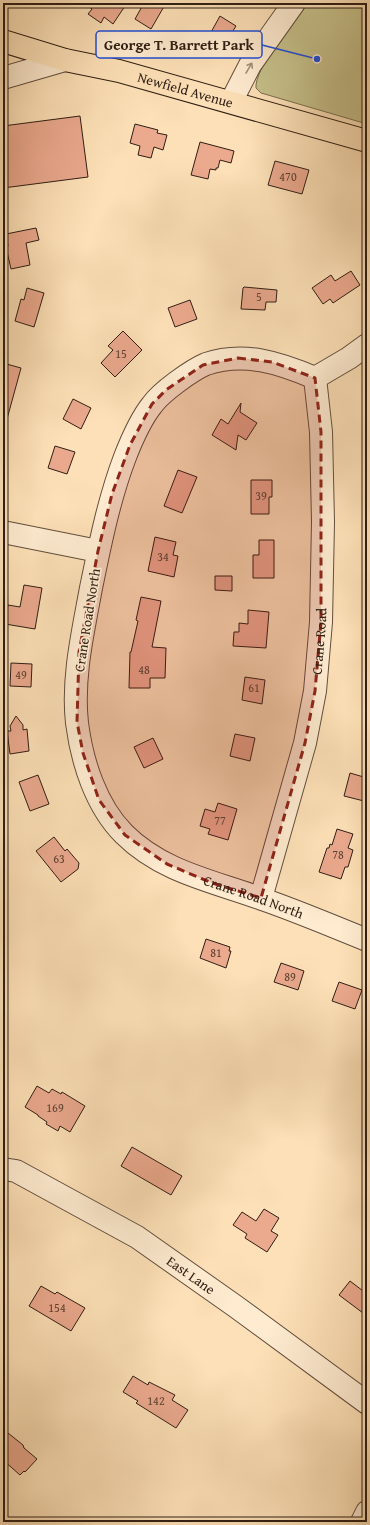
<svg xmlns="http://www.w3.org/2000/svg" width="370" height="1525" font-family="'Gentium Book Plus',serif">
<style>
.green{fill:#c6c08a;stroke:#7a6f4f}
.building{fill:#eba98e;stroke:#2f1e14}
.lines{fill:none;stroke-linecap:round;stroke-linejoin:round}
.minor-casing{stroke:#624e3d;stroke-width:24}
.major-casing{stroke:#2f1e14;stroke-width:24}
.minor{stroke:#feebd0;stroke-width:22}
.major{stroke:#fde0b7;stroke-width:22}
.oneway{stroke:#a18f7b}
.marked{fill:#8f2418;fill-opacity:0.2;stroke:#8f2418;stroke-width:3;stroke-dasharray:8 5;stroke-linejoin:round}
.labels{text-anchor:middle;stroke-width:3.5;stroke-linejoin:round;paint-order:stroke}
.number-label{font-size:12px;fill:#5e4132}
.street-label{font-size:14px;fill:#2f1e14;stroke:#feebd0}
.leader{fill:none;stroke:#1d4ed8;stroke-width:1.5}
.callout-dot{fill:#1d4ed8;stroke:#feebd0;stroke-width:1.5}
.callout{fill:#feebd0;stroke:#1d4ed8;stroke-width:1.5}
.callout-label{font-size:15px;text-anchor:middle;font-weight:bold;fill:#2f1e14}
</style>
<rect width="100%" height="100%" fill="#fde0b7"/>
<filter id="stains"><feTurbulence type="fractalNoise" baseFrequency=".005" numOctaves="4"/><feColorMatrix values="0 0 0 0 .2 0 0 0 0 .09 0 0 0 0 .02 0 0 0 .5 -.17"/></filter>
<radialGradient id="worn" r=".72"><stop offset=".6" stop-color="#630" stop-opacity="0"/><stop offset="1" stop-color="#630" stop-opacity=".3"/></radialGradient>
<path class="green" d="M305,3h62v121l-99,-29 -7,-2 -5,-5c-2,-18 38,-69 49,-85z"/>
<path class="building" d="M84,3h43l-14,21 -9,-7 -3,6 -13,-9 4,-5z
M144,3h22l-15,26 -16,-10z
M220,16l16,10 -16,26 -1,-1 -1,1 -11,-6v-2l-2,-1z
M80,116l8,61 -85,11v-62z
M135,124l23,6 -1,3 10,2 -4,15 -9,-3 -3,11 -13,-3 2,-9 -10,-3z
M200,142l34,9 -3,12 -11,-3 -2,8h-2v2l-6,-1 -2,10 -17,-4z
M275,161l34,9 -7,24 -34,-9z
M36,228l3,12 -13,3 4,22 -19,4 -5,-22 2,-1 -2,-12z
M351,271l9,14 -27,18 -3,-4 -7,5 -11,-16 19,-13 4,6z
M244,287l33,3 -1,12h-10l-1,8 -24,-1 2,-21z
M27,288l17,5 -10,34 -19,-6 6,-22 3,1z
M190,300l7,19 -22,8 -7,-19z
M123,331l19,19 -27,27 -14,-14 12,-13 -5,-4z
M3,363l18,5 -14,51 -4,-1z
M73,399l18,9 -10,21 -18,-10z
M241,403l-1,9 17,11 -11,17 -8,-5 -2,15 -24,-15 9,-16 7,5z
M55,446l20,6 -8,22 -19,-6z
M178,470l19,7 -15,36 -18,-7z
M251,480h21v17h-3v17h-18z
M155,537l21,5 -3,13 5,1 -4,21 -26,-6z
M259,540h15v38h-21v-23h6z
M215,576h17v15l-17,-1z
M24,585l18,3 -7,41 -30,-5 3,-19 12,2z
M141,597l20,4 -9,46 14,1 -1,30h-15v10h-21l1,-36h1l7,-31 -2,-1z
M248,610l21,2 -3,36 -33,-2 1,-14h5v-9l9,1z
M11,663l21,1 -1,23 -21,-1z
M245,677l20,3 -3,24 -20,-4z
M16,716l7,9v5l4,-1 2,22 -19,3 -3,-23h4l-1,-5z
M235,734l20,4 -5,23 -20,-5z
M153,738l10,21 -19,9 -10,-21z
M350,773l17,5v11l-3,12 -20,-5z
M38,775l11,29 -19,7 -11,-29z
M218,803l19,6 -9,31 -20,-6 2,-5 -10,-3 5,-17 10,3z
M337,829l16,5 -5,14 5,2 -5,17h-3l-4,12 -22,-7 8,-24h2l1,-4 2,1z
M54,837l11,14 2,-2 12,14 -1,6 -17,13 -25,-31z
M206,939l24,8 -1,4h2l-5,17 -26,-10z
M281,963l23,8 -6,19 -24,-8z
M339,982l23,8 -7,19 -23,-8z
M37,1086l12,7 3,-4 9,5 1,-2 23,14 -15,26 -10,-6 -2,5 -12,-7 1,-2 -9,-6v-1l-13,-8z
M132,1147l50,29 -11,19 -50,-29z
M264,1209l15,9 -8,13 7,4 -11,17 -22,-14 2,-4 -14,-9 9,-13 14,9z
M350,1281l17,13v22l-28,-21z
M41,1286l14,8 2,-2 28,16 -14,23 -42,-25z
M133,1376l15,9 1,-3 26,13 -3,5 16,10 -12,18 -40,-25 2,-2 -15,-9z
M3,1429l20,16 1,3 13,11 -12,13 -1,-1 -4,4 -17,-15z"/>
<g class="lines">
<defs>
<g id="minor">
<path d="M3,78l62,-18"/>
<path d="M231,102l19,-37 44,-62"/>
<path id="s1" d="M367,345l-18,13 -34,20c-35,-15 -71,-27 -109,-14 -14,6 -45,28 -54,41 -12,15 -20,34 -27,52 -16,42 -25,87 -34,131 -8,44 -19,90 -14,135 5,39 19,83 47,111 38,38 89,47 138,65 35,12 70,27 105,41"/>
<path d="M3,532l95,19"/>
<path id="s2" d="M261,898l44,-155 10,-52 6,-69 2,-100 -2,-90 -6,-54"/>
<path id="s3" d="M3,1169l13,2 121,66 98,69 132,97"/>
<path d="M362,1522l5,-10"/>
</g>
<g id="major">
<path id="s4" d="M3,41l62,19 54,11 248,70"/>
</g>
</defs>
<use href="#minor" class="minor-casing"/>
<use href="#major" class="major-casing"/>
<use href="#minor" class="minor"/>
<use href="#major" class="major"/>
</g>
<defs><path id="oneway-shaft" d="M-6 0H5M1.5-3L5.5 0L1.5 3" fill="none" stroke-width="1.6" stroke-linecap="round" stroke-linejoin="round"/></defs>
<use class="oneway" href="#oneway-shaft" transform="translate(249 68) rotate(-60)"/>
<path class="marked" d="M238,358l34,4 43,16 6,54v190l-6,69 -10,52 -44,155 -49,-15 -45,-19 -42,-29 -26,-35 -16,-47 -6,-31 2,-70 19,-101 14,-57 18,-49 22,-41 14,-14 37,-25z"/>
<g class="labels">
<g class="number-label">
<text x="288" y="181">470</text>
<text x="259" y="301">5</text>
<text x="121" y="358">15</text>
<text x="261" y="500">39</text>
<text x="163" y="561">34</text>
<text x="144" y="674">48</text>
<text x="21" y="679">49</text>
<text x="254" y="692">61</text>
<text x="220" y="825">77</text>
<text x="338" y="859">78</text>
<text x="59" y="863">63</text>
<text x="216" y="957">81</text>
<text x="290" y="981">89</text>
<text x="55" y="1112">169</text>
<text x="57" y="1312">154</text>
<text x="156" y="1405">142</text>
</g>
<g class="street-label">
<text dy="5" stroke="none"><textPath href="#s4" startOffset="189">Newfield Avenue</textPath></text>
<text transform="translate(87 620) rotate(-81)" y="5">Crane Road North</text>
<text dy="5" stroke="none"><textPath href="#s2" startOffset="264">Crane Road</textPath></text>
<text dy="5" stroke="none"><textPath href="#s1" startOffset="841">Crane Road North</textPath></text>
<text dy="5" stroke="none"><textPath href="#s3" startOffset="217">East Lane</textPath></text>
</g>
</g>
<path class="leader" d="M317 59L262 45"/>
<circle class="callout-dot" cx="317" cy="59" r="4"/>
<rect class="callout" x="96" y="31" width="166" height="27" rx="4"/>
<g class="callout-label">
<text x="179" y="50">George T. Barrett Park</text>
</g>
<rect width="370" height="1525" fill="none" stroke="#fde0b7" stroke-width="16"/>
<rect x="4" y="4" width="362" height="1517" fill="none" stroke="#2f1e14" stroke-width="2"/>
<rect x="8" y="8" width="354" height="1509" fill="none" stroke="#2f1e14"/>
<rect width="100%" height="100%" filter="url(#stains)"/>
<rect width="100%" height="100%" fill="url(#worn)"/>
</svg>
